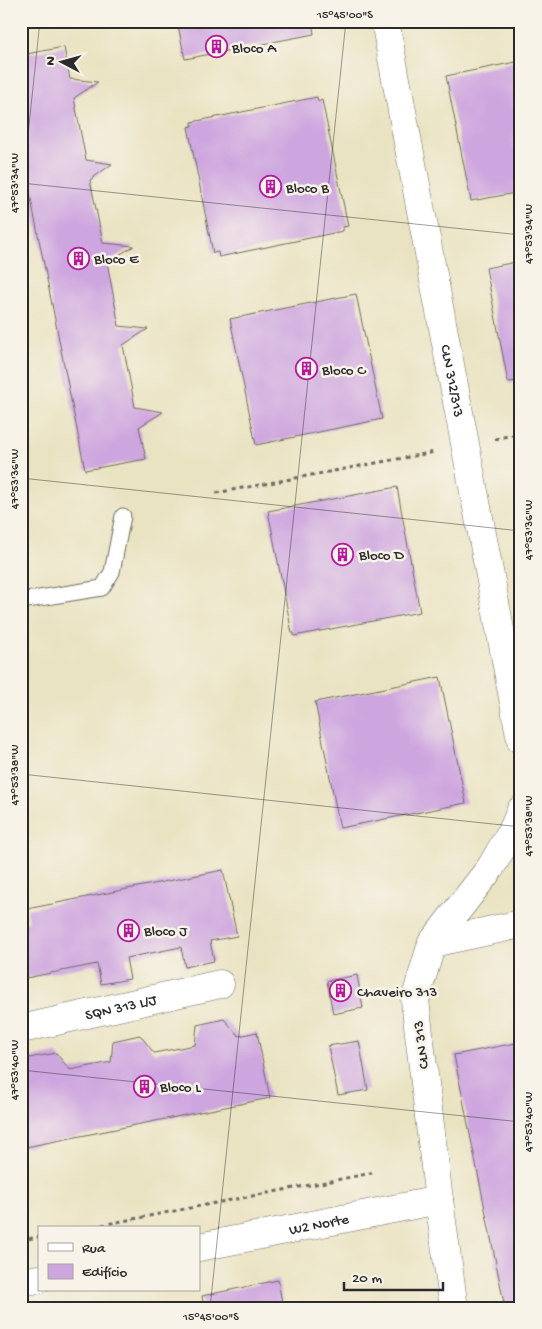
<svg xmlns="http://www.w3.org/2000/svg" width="542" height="1329" font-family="'Gochi Hand',sans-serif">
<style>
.building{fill:#cda5df}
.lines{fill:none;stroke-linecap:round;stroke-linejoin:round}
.lane-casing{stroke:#6e6b60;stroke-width:17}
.street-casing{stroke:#6e6b60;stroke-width:29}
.secondary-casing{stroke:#6e6b60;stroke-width:29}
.path{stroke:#6e6b60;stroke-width:3;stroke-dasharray:4 4;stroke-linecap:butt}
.lane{stroke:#fff;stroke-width:15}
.street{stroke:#fff;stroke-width:28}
.secondary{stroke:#fff;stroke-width:28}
.ticks{fill:none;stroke:#2b2b2b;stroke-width:1;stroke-opacity:0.45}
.labels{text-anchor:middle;stroke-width:5;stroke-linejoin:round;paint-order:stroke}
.poi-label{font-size:15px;fill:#2b2b2b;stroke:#f7f3e8;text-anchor:start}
.street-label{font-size:15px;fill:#2b2b2b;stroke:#f7f3e8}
.neatline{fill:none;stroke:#2b2b2b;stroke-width:2}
.ticks-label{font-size:12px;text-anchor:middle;fill:#2b2b2b}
</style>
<rect width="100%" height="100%" fill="#f7f3e8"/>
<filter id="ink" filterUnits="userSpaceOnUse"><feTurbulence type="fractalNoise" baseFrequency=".02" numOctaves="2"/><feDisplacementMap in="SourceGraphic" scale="10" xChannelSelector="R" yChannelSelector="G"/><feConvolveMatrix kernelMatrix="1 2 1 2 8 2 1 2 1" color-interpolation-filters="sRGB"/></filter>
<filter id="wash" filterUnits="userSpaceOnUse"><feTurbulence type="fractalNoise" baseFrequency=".0096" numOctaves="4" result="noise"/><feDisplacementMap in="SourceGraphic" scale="20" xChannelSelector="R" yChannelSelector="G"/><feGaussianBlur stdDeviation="1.12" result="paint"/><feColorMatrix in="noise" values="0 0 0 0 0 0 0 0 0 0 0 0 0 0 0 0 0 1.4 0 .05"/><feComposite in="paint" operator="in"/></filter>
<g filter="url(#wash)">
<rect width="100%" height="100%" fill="#eae3c2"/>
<g id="blocks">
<path class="building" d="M177,21h135l2,13 -129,25z
M64,47l6,32 28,3 -24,16 12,62 26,4 -22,16 13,63 31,3 -27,16 12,64 29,3 -25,16 12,62 28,5 -24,15 7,32 -61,11 -64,-321v-94z
M521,61v131l-50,9 -25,-125z
M317,97l1,5 4,-2 26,126 -5,1v4l-124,26 -1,-5 -5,1 -25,-126 4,-1v-4z
M521,261v120l-13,1 -22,-114z
M356,294l26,125 -126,26 -26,-126z
M397,487l23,125 -126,24v-3h-2l-24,-122z
M440,677l26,126 -126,25 -25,-126z
M223,870l14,66 -27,5 4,20 -29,6 -4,-20 -55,11 4,21 -29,5 -4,-20 -76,15v-55l8,-3 -2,-12z
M357,975l6,33 -30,6 -6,-33z
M224,1019l15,17 18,-4 13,66 -249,50v-69l6,-1 2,-20 27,-5 14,17 41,-8 2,-21 27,-6 14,18 41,-8 2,-20z
M359,1041l9,49 -30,5 -10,-49z
M521,1042v266h-16l-51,-253z
M278,1280l5,28h-79l-2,-12z"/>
</g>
</g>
<g filter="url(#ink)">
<use href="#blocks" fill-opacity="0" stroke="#6e6b60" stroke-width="1"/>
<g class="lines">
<defs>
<path id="lane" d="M21,601l81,-13 10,-16 11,-56"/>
<g id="street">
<path id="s1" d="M21,1029l199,-45"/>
</g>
<g id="secondary">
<path id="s2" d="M385,21l136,719"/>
<path d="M432,943l89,-19"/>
<path id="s3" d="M199,1247l240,-47"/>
<path d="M21,1282l18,-3"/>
<path d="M454,1308l-15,-108 -24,-200 17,-57 59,-76 23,-40 7,-17"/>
</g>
</defs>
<use href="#lane" class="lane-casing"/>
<use href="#street" class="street-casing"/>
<use href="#secondary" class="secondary-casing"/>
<path class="path" d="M495,439l26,-6
M216,493l219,-41
M86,1228l286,-55
M21,1240l18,-3"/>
<use href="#lane" class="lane"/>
<use href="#street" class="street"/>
<use href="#secondary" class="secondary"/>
</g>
</g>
<path class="ticks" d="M21,183l500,52M21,201l19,-180M21,478l500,53M21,774l500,53M21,1070l500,52M210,1308l136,-1287M516,1308l5,-49"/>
<defs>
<symbol id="building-ring" viewBox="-11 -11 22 22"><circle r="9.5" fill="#f7f3e8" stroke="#b5179e" stroke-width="1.5"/><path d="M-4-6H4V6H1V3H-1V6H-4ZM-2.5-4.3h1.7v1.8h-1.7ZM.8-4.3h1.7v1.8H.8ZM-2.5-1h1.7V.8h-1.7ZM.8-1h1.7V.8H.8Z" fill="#b5179e"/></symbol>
</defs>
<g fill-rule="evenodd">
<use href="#building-ring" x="204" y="34" width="25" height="25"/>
<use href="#building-ring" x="258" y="174" width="25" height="25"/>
<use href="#building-ring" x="66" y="246" width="25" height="25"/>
<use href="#building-ring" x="294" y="356" width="25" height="25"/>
<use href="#building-ring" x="330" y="542" width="25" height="25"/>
<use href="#building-ring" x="116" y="918" width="25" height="25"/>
<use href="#building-ring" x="328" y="978" width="25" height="25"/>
<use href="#building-ring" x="132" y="1074" width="25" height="25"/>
</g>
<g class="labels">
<g class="poi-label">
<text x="232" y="52">Bloco A</text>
<text x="286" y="192">Bloco B</text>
<text x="94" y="263">Bloco E</text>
<text x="322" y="374">Bloco C</text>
<text x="359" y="559">Bloco D</text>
<text x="144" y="935">Bloco J</text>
<text x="357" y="996">Chaveiro 313</text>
<text x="160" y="1091">Bloco L</text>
</g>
<g class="street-label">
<text dy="5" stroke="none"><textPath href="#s2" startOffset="366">CLN 312/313</textPath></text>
<text dy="5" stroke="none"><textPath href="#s1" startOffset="102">SQN 313 L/J</textPath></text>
<text transform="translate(420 1045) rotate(-97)" y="5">CLN 313</text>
<text dy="5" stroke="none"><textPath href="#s3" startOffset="122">W2 Norte</textPath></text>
</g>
</g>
<rect width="542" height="1329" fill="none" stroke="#f7f3e8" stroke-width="55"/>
<rect x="38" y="1226" width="162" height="65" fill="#f7f3e8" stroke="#a5a39c"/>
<rect x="48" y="1243" width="25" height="8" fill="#ffffff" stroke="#a5a39c"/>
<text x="82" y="1252" font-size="15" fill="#2b2b2b">Rua</text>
<rect x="48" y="1264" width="25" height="15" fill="#cda5df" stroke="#a5a39c"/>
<text x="82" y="1276" font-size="15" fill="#2b2b2b">Edifício</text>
<g transform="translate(62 62) rotate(276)" stroke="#f7f3e8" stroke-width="4" paint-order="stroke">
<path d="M0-4L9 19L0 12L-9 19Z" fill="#2b2b2b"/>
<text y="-8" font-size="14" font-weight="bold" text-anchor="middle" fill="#2b2b2b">N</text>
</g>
<path d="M344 1282v8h99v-8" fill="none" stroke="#2b2b2b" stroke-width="2.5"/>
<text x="352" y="1282" font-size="15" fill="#2b2b2b" stroke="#f7f3e8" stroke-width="4" paint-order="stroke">20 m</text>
<rect x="28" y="28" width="486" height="1274" class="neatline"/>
<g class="ticks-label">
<text x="345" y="18">15°45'00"S</text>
<text transform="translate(14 183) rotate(-90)" y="4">47°53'34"W</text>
<text transform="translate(528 234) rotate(-90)" y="4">47°53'34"W</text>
<text transform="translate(14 479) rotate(-90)" y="4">47°53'36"W</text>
<text transform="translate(528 530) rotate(-90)" y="4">47°53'36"W</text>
<text transform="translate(14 775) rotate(-90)" y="4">47°53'38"W</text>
<text transform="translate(528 826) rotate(-90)" y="4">47°53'38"W</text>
<text transform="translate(14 1070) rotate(-90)" y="4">47°53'40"W</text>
<text transform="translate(528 1122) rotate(-90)" y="4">47°53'40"W</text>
<text x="211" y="1320">15°45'00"S</text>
</g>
</svg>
